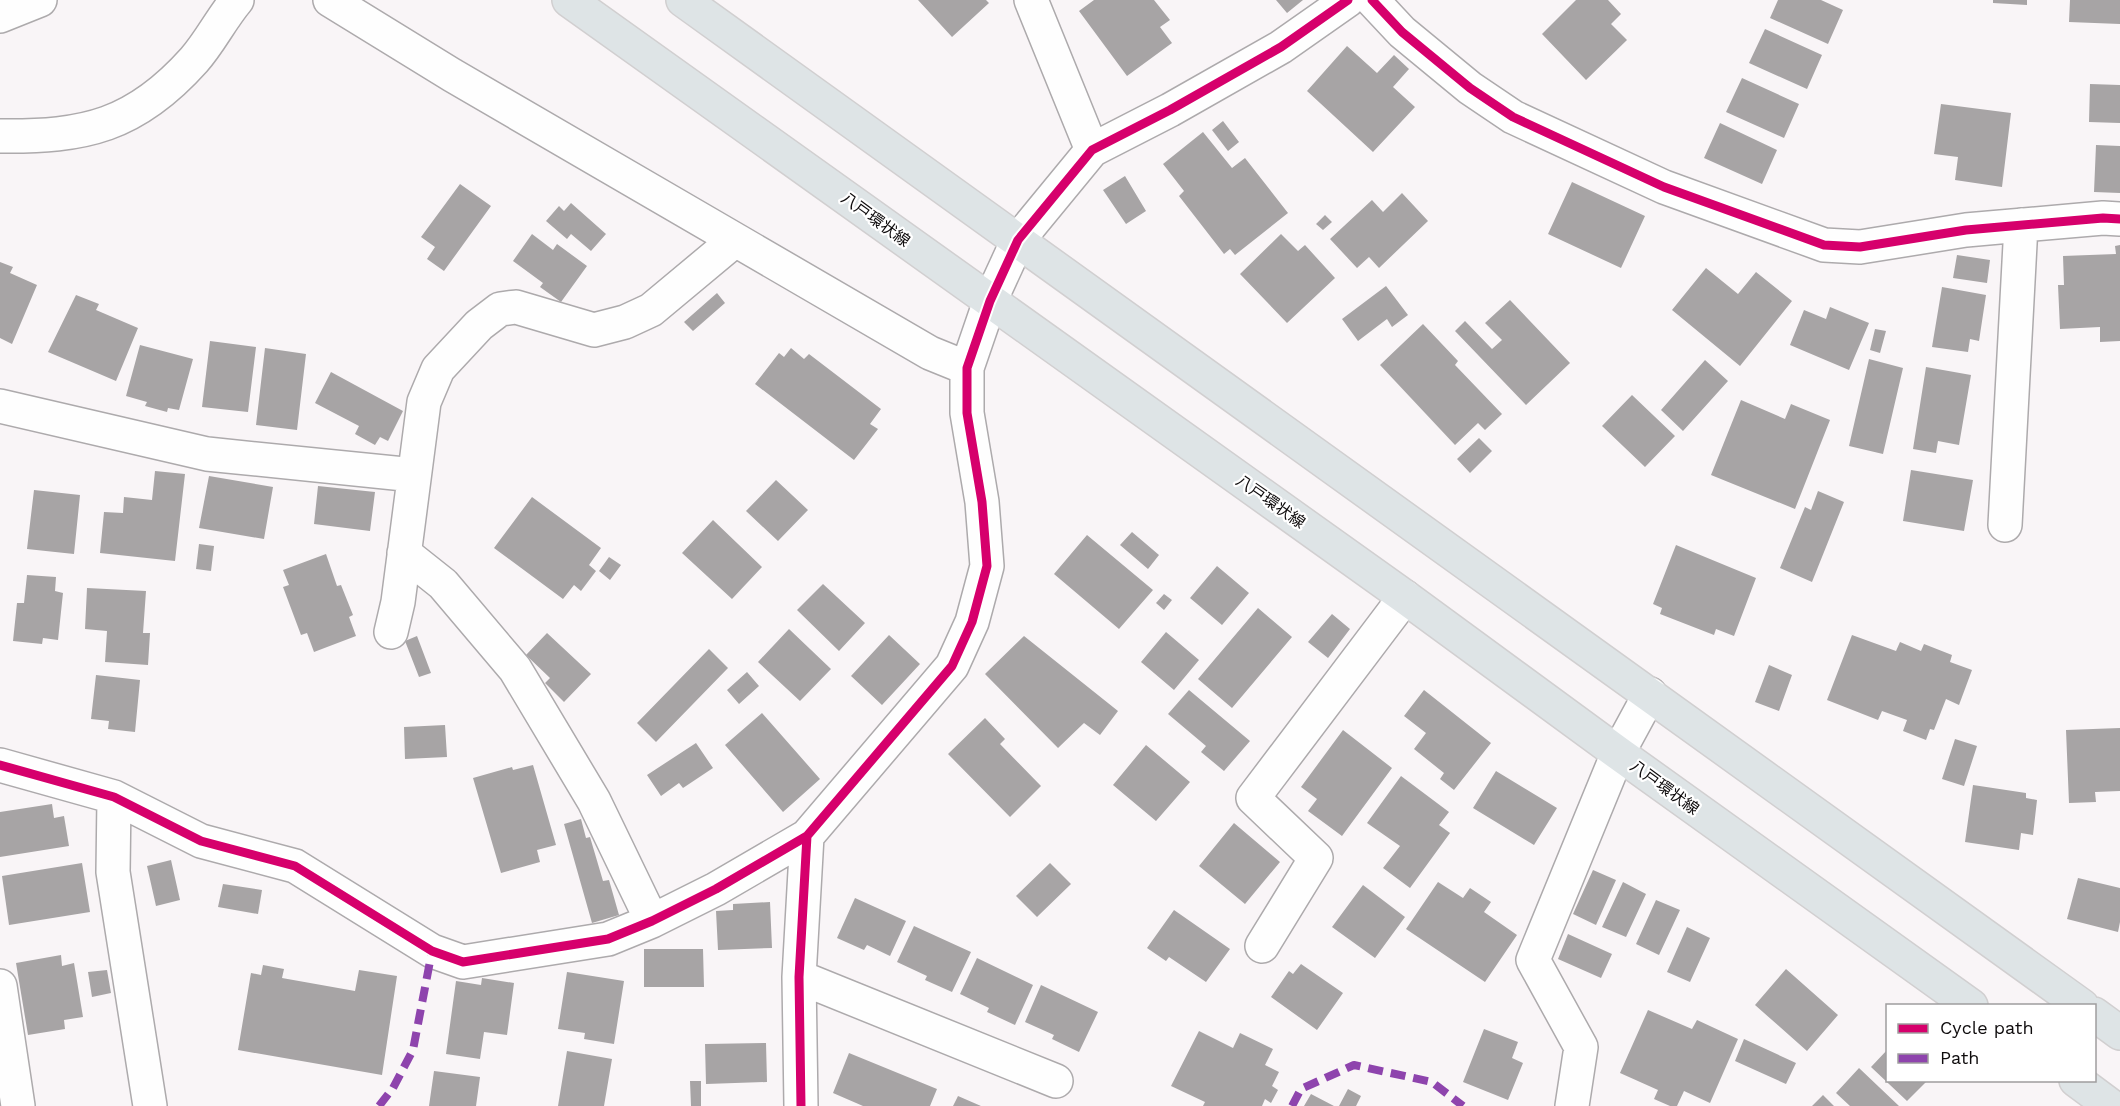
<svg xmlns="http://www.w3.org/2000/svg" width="2120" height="1106" font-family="'Work Sans','Noto Sans JP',sans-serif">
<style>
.building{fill:#a7a4a5}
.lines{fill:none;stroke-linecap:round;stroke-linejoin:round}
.minor-casing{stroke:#adaaac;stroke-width:36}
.major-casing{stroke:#d1cfd0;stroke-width:36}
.minor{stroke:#fefefe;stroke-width:33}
.major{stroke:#dee4e6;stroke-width:33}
.quiet{stroke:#8e44ad;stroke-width:8;stroke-dasharray:15 8;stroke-linecap:butt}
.cycleway-casing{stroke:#fff;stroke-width:13}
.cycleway{stroke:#d6006c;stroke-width:9}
.labels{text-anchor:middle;stroke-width:4.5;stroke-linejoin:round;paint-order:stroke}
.street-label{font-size:16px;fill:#0e0b0c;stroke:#fff}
</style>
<rect width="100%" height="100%" fill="#f9f5f7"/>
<path class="building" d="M918,0h68l3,3 -37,34z
M1094,0h60l16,20 -10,7 12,16 -45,33 -48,-65z
M1276,0h27l-16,13z
M1576,0h32l13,14 -10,10 16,16 -41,40 -44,-46z
M1778,0h43l22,10 -15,34 -58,-26z
M1993,0h34v5l-34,-2z
M2070,0h50v24l-51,-2z
M1765,29l57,26 -15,34 -58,-26z
M1347,46l30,27 17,-18 15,14 -16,18 22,20 -42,45 -66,-61z
M1742,78l57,26 -15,34 -58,-26z
M2090,84l30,1v38l-31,-1z
M1941,104l70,9 -9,74 -47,-7 3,-23 -24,-3z
M1223,121l16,21 -11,9 -16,-21z
M1720,123l57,27 -15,34 -58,-26z
M1203,132l29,36 13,-10 43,55 -53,42 -5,-6 -6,5 -45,-58 5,-5 -21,-27z
M2096,145l24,1v47l-26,-1z
M1125,176l21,35 -20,13 -23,-34z
M1572,182l73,34 -24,52 -73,-34z
M460,184l31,22 -47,65 -17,-12 8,-12 -14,-10z
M1402,193l26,28 -49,47 -10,-11 -12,11 -27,-29 42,-39 11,12z
M571,203l35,31 -15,17 -20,-17 -4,5 -21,-18 13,-15 5,5z
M1325,215l7,7 -9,8 -7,-6z
M532,234l21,16 4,-6 30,22 -26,36 -21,-15 3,-4 -30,-22z
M1281,234l17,17 7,-6 30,33 -48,45 -47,-49z
M2120,245v96l-20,1v-15l-40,2 -2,-44h6l-1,-29 53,-2 -1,-8z
M1957,255l33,5 -3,23 -34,-5z
M0,262l13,5 -3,6 27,12 -25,59 -12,-6z
M1706,268l32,26 18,-22 36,29 -52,65 -68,-56z
M1386,286l22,29 -16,12 -5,-8 -29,22 -16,-22z
M1942,287l44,8 -7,46 -9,-2 -2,13 -36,-5z
M717,293l8,10 -32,28 -9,-9z
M76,295l23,9 -3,6 42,18 -22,53 -68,-29z
M1510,300l60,63 -44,42 -71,-74 10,-10 27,28 10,-9 -17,-17z
M1830,307l39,16 -20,47 -59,-25 14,-35 22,9z
M1423,324l35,37 -3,4 47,49 -17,16 -7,-7 -23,22 -75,-80z
M1875,329l11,2 -6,22 -10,-3z
M210,341l46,6 -8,65 -46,-5z
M140,345l53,14 -14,51 -11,-2 -1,4 -22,-6 2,-4 -21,-6z
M265,348l41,6 -9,76 -41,-5z
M791,348l13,11 5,-5 72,55 -11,15 8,5 -24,31 -99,-76 24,-31 5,4z
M1869,359l34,9 -20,86 -34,-8z
M1705,360l23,21 -45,50 -22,-21z
M1926,367l45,8 -12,70 -21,-4 -2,12 -23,-4z
M331,372l72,39 -15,30 -8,-4 -5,8 -20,-11 4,-8 -44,-23z
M1632,395l43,41 -30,31 -43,-41z
M1741,400l44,19 6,-15 39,16 -35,89 -84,-34z
M1479,438l13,13 -22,22 -13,-14z
M1911,470l62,10 -9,51 -61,-10z
M155,471l30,3 -10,87 -75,-8 4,-41 19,1 1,-16 28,3z
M209,476l64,11 -9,52 -65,-11z
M776,480l32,30 -30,31 -32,-30z
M318,486l57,6 -5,39 -56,-7z
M34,490l46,5 -6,59 -47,-5z
M1818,491l26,11 -32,80 -32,-14 25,-61 6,3z
M532,497l69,51 -12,17 7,6 -15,20 -7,-6 -11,14 -69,-51z
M713,520l49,47 -30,32 -50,-46z
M1132,532l27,23 -11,14 -28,-24z
M1087,535l66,55 -34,39 -65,-55z
M199,544l15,2 -3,25 -15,-2z
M1676,545l80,33 -22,58 -18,-7 -2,6 -54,-21 2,-6 -9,-4z
M326,554l11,32 4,-1 12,30 -4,2 7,19 -42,16 -7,-19 -6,2 -18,-48 6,-2 -6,-15z
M609,557l12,8 -11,15 -11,-9z
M1217,566l32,27 -27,32 -32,-27z
M27,575l29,2 -1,14 8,2 -5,47 -15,-2 -1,6 -29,-3 4,-38h7z
M823,584l42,39 -26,28 -42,-41z
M87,588l59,3 -3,42h7l-2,32 -43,-3 2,-31 -22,-2z
M1164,594l8,6 -8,10 -8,-7z
M1258,608l34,29 -60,71 -34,-29z
M1332,614l18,15 -22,29 -20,-16z
M789,629l42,40 -31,32 -42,-39z
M1166,632l33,28 -25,30 -33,-28z
M547,633l44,41 -27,28 -19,-19 5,-5 -24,-23z
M889,635l31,29 -38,41 -31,-29z
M1852,635l44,16 4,-9 21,9 3,-7 28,11 -2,7 22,8 -13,35 -13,-6 -12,31 -4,-1 -4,11 -23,-9 4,-11 -25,-9 -4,9 -51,-20z
M417,636l14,37 -12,4 -14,-36z
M1024,636l94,75 -18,24 -16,-12 -26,25 -73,-74z
M709,649l19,19 -72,74 -19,-19z
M1769,665l23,10 -13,36 -24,-9z
M747,672l12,14 -20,18 -12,-14z
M96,675l44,5 -5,52 -27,-3 1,-8 -18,-2z
M1189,690l61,51 -26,30 -23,-19 5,-6 -38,-32z
M1424,690l67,53 -37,47 -14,-11 4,-6 -30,-24 12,-16 -22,-17z
M762,713l58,66 -37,33 -58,-67z
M985,718l20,21 -5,5 41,42 -31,31 -62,-63z
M445,725l2,32 -42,2 -1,-32z
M2120,728v63l-25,1 1,10 -27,1 -3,-73z
M1343,730l49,38 -50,68 -34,-25 9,-12 -16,-12z
M1955,739l22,7 -13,40 -22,-7z
M696,743l17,25 -30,20 -4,-5 -18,13 -14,-21z
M1146,745l44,37 -34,39 -43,-36z
M533,765l23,80 -19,5 3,12 -39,11 -28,-95 39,-11 1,3z
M1496,771l61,37 -23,37 -61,-37z
M1401,776l48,36 -10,13 11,8 -40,55 -27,-20 17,-22 -33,-23z
M1973,785l53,8v5l11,2 -4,35 -12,-2 -2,17 -54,-8z
M52,804l2,14 10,-2 5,30 -69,11v-45z
M581,819l5,19 4,-1 13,44 6,-1 10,35 -27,8 -28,-99z
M1234,823l46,39 -35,42 -46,-38z
M171,860l9,40 -24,6 -9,-40z
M82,863l8,49 -81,13 -7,-49z
M1050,863l21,21 -34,33 -21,-21z
M1593,870l23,10 -20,45 -23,-11z
M2078,878l42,10v34l-2,10 -51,-13z
M1438,882l25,16 7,-10 21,14 -7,10 33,23 -32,47 -79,-53z
M1623,882l23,12 -20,43 -24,-10z
M223,884l39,6 -4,24 -40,-7z
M1363,885l42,32 -30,41 -43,-31z
M855,898l51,23 -16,35 -23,-11 -3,5 -27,-12z
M1656,900l24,10 -21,45 -23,-11z
M770,902l2,46 -54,2 -2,-39 17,-1v-6z
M1174,910l56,39 -24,33 -37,-25 -3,4 -19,-13z
M914,926l57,26 -19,40 -27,-12 2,-4 -30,-14z
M1687,927l23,11 -20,44 -23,-10z
M1568,934l44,20 -11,24 -43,-19z
M644,949h59l1,38h-60z
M61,955l1,11 12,-3 9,54 -19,3 1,9 -37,6 -12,-72z
M977,958l56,27 -18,40 -28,-13 2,-4 -29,-14z
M1301,964l42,29 -26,37 -46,-33 18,-26 4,3z
M263,965l21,4 -2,9 73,13 4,-21 38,6 -15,99 -144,-25 13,-77 10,2z
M1786,969l52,46 -31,36 -52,-46z
M107,970l4,23 -19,4 -4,-25z
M567,972l57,9 -10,63 -30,-5 1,-6 -27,-4z
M482,978l32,5 -7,52 -23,-3 -4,27 -34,-5 10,-73 25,4z
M1041,985l57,27 -19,40 -27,-13 2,-4 -29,-13z
M1648,1010l44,19 5,-9 41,19 -28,64 -26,-12 -7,15h-7l-16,-7 4,-9 -38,-17z
M1484,1029l34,13 -6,16 11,5 -15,37 -45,-18z
M1199,1031l34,17 7,-15 33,16 -8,16 14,7 -7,14 6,4 -7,13 -6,-4 -3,7h-59l2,-4 -34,-16z
M1744,1039l52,24 -10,21 -51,-23z
M766,1043l1,39 -61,2 -1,-40z
M1888,1049v31l38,2 -19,19 -36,-34z
M567,1051l45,8 -8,47h-46z
M849,1053l88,36 -7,17h-67l-30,-13z
M1859,1068l40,38h-49l-14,-13z
M434,1071l46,6 -4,29h-47z
M690,1081h11v25h-10z
M1348,1089l13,7 -5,10h-17z
M1311,1094l23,12h-30z
M1823,1095l11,11h-22z
M958,1096l23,10h-28z"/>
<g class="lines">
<defs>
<path id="minor" d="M330,0l122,75 478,278 37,15
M1031,0l61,150
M1372,0l30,32 68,56 43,29 151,70 160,58 36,2 106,-17 137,-12 17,1
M0,16l40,-16
M0,136c85,1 135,-10 194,-76 16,-18 27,-41 43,-60
M0,406l207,48 207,21
M2005,525l16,-300
M404,553l39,31 72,85 79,132 58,120
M391,632l7,-30 26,-200 14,-33 41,-44 21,-16 16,-2 78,23 31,-8 26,-12 84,-70
M0,765l114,32 87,44 94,25 137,85 31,11 145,-23 44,-18 64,-32 91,-53
M114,797l-1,75 37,234
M1262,946l54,-88 -63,-60 152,-201
M799,977l257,104
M0,986l18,120
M801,1106l-2,-129 8,-141 145,-170 20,-44 15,-56 -5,-64 -15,-89v-45l23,-67 28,-61 74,-90 78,-40 111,-63 67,-47
M1572,1106l9,-59 -48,-87 85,-207 32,-59"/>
<path id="major" d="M569,0l836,597 213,156 353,253
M683,0l1399,1006
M2094,1014l26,19
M2076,1080l35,26"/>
</defs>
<use href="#minor" class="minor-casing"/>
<use href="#major" class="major-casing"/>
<use href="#minor" class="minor"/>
<use href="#major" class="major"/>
<path class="quiet" d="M379,1106l14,-18 20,-38 19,-99
M1292,1106l9,-17 53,-24 78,17 31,24"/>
<defs>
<path id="cycleway" d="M1372,0l30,32 68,56 43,29 151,70 160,58 36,2 106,-17 137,-12 17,1
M0,765l114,32 87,44 94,25 137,85 31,11 145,-23 44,-18 64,-32 91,-53
M801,1106l-2,-129 8,-141 145,-170 20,-44 15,-56 -5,-64 -15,-89v-45l23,-67 28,-61 74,-90 78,-40 111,-63 67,-47"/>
</defs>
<use href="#cycleway" class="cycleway-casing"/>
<use href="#cycleway" class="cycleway"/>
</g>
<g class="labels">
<g class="street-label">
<text transform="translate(876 219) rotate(36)" y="6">八戸環状線</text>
<text transform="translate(1271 501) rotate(35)" y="6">八戸環状線</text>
<text transform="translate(1665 787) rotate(36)" y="6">八戸環状線</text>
</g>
</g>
<rect x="1886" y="1004" width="210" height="78" fill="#ffffff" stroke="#9f9d9e" stroke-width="1.5"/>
<rect x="1898" y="1024" width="30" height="9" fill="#d6006c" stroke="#9f9d9e" stroke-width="1.5"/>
<text x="1940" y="1034" font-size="18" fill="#0e0b0c">Cycle path</text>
<rect x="1898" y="1054" width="30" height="9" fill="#8e44ad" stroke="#9f9d9e" stroke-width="1.5"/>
<text x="1940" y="1064" font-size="18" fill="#0e0b0c">Path</text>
</svg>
